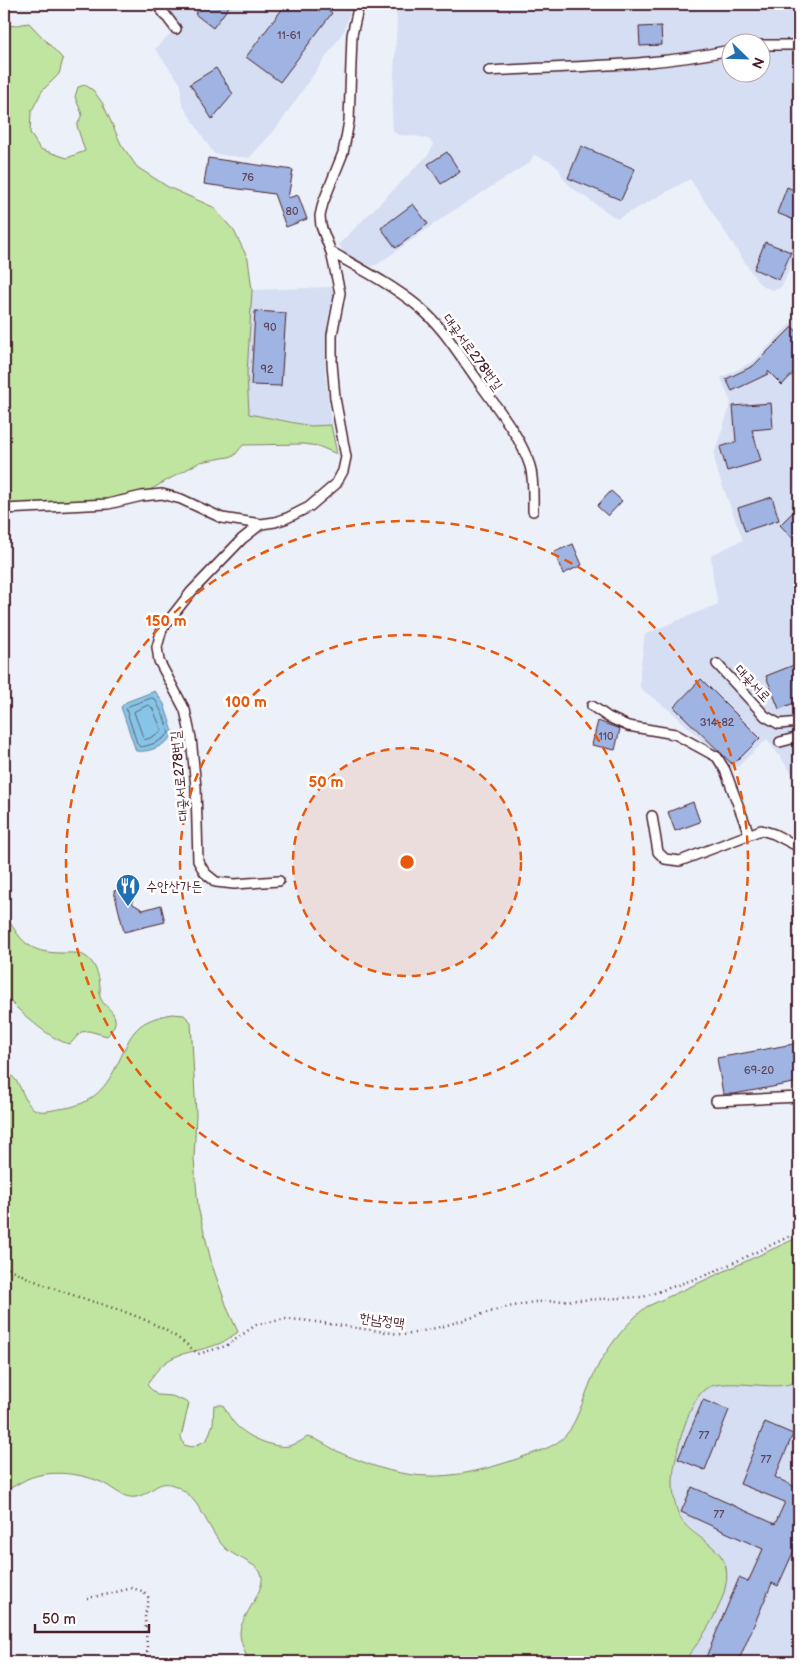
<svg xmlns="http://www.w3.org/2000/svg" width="803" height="1666" font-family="'Balsamiq Sans','Poor Story',sans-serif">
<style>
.built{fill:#d5def2;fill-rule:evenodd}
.green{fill:#bfe5a0;stroke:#848266}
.water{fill:#86c5e7;stroke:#6e839c}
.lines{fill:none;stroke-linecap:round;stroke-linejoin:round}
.shore{stroke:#626176;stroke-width:1}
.building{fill:#9fb4e2;stroke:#4a1f2b}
.lane-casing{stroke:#4a1f2b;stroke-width:12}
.path{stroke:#4a1f2b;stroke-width:2.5;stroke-dasharray:1 4;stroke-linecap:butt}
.lane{stroke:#fff;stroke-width:9}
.ring{fill:none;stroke:#e8590c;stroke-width:2.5;stroke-dasharray:9 6}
.labels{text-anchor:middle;stroke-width:5;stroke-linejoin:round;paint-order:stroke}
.number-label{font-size:11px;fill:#5f4459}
.street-label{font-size:14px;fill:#4a1f2b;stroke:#fff}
.poi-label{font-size:14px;fill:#4a1f2b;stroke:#fff;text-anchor:start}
.centre{fill:#e8590c;stroke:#fff;stroke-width:2.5}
.ring-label{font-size:15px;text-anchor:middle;font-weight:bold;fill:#e8590c;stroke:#fff;stroke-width:5;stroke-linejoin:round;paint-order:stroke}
</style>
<rect width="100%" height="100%" fill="#ecf0f9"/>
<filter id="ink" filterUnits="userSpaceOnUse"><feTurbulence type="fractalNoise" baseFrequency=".02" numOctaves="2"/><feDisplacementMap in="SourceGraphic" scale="10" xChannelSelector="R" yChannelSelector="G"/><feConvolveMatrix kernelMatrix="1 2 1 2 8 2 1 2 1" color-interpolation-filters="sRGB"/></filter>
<g filter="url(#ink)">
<path class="built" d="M166,4h186l-8,27 -69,99 -26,28 -35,-4 -31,-48 -2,-9v-13l-26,-35 24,-24z
M386,4h413v240l-15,38 -4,6 -8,2 -8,-3 -6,-5 -68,-103 -73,40 -46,-32 -8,-9 -4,-9 -8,-7 -17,-7 -5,8 -84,53 -67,48 -7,2 -21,-8 -7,-6 -4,-8 89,-89 4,-7 1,-5 -5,-4 -12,-3 -18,-1 -5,-4 -1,-21 5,-89 -1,-8 -5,-7zM730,42h30v30h-30z
M333,287l1,11 -5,15 -3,24 -1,33 6,55 -20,1 -19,-5 -43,-7 -2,-40 5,-84z
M799,315v468l-32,-44 -33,31 -61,-57 -33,-25v-17l5,-37 73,-30 -5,-27 -2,-22 32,-15 -27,-72 -2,-14 17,-51 -10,-25 33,-17z
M799,1378v284h-116l27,-38 15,-36 -6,-35 -36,-31 -9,-22 -1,-20 3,-23 11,-41 9,-18 8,-9 7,-4 16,-2 44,3 17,-1z"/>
<path class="green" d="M29,23l34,36 -4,15 -17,17 -11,21 -1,21 10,16 27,9 18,-7 -8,-25 5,-12 -7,-17 3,-10 7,-2 8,5 10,14 18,40 16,23 31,20 45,20 21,24 14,28 4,31 -5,84 2,40 62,12 20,-1 6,29 -19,-8 -14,-2 -61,1 -9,11 -34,6 -61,34 -23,6 -112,5v-480z
M4,912c16,28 23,41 58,41 7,0 16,-1 23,3 10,6 14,19 15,30 1,3 -1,8 0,11 3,9 14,13 15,22 1,7 -4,12 -8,17l-18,-5 -8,1 -11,12c-19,-3 -54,-35 -66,-50z
M172,1014l12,1 7,7 5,92 -2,45 4,48 14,58 16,45 10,22c-6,4 -11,8 -17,11 -34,14 -52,4 -74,42l10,10 15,1 17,7 -8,34 3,8 8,2 15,-7 6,-16 1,-19h9c4,7 7,14 13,20 10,11 38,24 53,21 7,-2 13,-5 18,-9 12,2 20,9 30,14 7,4 14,6 21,9 59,24 100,19 159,-1 20,-8 42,-11 54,-31 12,-21 17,-45 29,-66 12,-20 28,-40 46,-55l153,-70v49c-5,7 -3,17 0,25v67c-4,3 -8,6 -13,7 -22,4 -67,-8 -82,5 -17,14 -31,70 -31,92 0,13 2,29 10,40 12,16 39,24 43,46 6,28 -26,74 -43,94h-434c-3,-8 -9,-19 -9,-29 0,-17 28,-44 21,-60 -5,-10 -29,-17 -37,-26 -16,-17 -21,-42 -40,-56 -25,-18 -29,2 -48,6 -12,2 -22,-8 -31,-13 -22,-11 -55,-15 -78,-5 -8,4 -16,9 -23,13v-423c5,4 10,8 13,13 6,9 9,24 19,28 7,3 16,0 23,-1 29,-3 45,-17 58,-44 7,-13 11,-29 23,-39 9,-7 21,-10 32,-12z"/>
<path class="water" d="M155,691l9,13 10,31c-10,10 -23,18 -38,16l-15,-44 5,-5z"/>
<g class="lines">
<path class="shore" d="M152,698l3,1 9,18 5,16c-7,8 -19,13 -29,14l-3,-4 -11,-34 3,-3z
M149,705l4,4 9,22 -12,7 -6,2 -10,-28z"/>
</g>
<path class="building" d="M203,4h28l-18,24 -18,-14z
M286,4h34l12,9 -52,69 -34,-25z
M661,26l1,19 -22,1 -1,-19z
M216,68l17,26 -21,25 -22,-35z
M581,146l54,23 -14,31 -53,-22z
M447,152l13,20 -19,12 -13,-20z
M208,158l85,12 -5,28 10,-3 9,24 -21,8 -12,-33 -70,-10z
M787,187l12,5v30l-22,-9z
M413,204l15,20 -32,24 -15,-20z
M765,242l26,10 -12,28 -25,-11z
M255,311l31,2 -5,73 -30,-1z
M792,327l7,6v34l-17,18 -14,-14v3l-36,17 -6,-12 27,-13z
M771,403l2,25 -21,2 9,31 -34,10 -7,-24 16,-5 -3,-36z
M611,491l11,10 -14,15 -11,-10z
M772,497l7,23 -34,11 -7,-23z
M799,506v39l-19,-20z
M573,544l9,21 -19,9 -9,-22z
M799,663v38l-20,8 -13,-33z
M701,679l59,59 -27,27 -59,-58z
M598,721l22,8 -5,21 -23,-5z
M693,802l7,20 -25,9 -7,-19z
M129,887l4,17 10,6 18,-5 4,17 -41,10 -10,-41z
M799,1043v39l-65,12h-11l-6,-36z
M703,1400l26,10 -24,60 -27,-11z
M765,1422l28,12 -18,43 24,12v50l-21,47 -6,-3 -34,79h-34l35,-84 9,4 15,-33 -82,-37 11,-25 83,37 10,-22 -45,-18z"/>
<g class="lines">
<defs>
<path id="lane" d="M157,4l19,25
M760,45h39
M489,71c79,-5 163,-4 241,-21
M331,252c30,17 61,33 88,55 24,20 39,46 57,71 19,28 43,55 54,88 4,14 3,31 3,45
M4,509l104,-5 34,-8 20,-2 19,5 41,19 39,6 14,-2 12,-4 22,-11 27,-23 7,-13 3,-14 -11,-59 -3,-35v-28l8,-42 -9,-41 -10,-26 -1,-10 3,-13 20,-50 3,-15 3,-17 3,-86 7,-31
M261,524l-19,15 -51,53 -29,37 -5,18 2,14 26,49 6,28 5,49 2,74 7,12 11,9 18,2 45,-3
M717,664l48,52 14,8 20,-2
M592,706l16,11 20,9 47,8 42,23 8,13 24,64
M780,742l19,-5
M652,816l6,36 7,7 15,2 81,-31 13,4 25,13
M716,1101l83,-4"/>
</defs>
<use href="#lane" class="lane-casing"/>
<path class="path" d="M4,1266c19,10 39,19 60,26 51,18 92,24 134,62l28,-8 30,-21 29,-6 17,1 104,15 38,-9 59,-18 31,-6 109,-5 66,-23 90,-42
M87,1598l22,-4 23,-6 10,3 7,7 -4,18 3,46"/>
<use href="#lane" class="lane"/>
</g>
</g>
<circle cx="407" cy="862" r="114" fill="#e8590c" fill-opacity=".12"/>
<g class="ring">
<circle cx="407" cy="862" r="114"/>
<circle cx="407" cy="862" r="227"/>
<circle cx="407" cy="862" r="341"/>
</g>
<defs>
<symbol id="restaurant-pin" viewBox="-11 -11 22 30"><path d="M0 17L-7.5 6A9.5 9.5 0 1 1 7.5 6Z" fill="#1f6fb2" stroke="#fff"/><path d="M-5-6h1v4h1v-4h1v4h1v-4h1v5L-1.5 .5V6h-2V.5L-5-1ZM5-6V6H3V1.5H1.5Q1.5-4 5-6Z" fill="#fff"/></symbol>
</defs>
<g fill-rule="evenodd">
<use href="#restaurant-pin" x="114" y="872" width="28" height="38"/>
</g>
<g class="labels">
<g class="number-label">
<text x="289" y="39">11-61</text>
<text x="248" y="181">76</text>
<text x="292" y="215">80</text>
<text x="270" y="331">90</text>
<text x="267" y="373">92</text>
<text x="717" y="726">314-82</text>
<text x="606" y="740">110</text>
<text x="759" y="1074">69-20</text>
<text x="704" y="1439">77</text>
<text x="766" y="1463">77</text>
<text x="719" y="1518">77</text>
</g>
<g class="street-label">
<text transform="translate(473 352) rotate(54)" y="5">대곶서로278번길</text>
<text transform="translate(753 683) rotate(47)" y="5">대곶서로</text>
<text transform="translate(179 776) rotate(-95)" y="5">대곶서로278번길</text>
<text transform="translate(382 1320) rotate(8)" y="5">한남정맥</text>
</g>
<g class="poi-label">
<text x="146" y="891">수안산가든</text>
</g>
</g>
<circle cx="407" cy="862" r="8" class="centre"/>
<g class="ring-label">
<text x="166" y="626">150 m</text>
<text x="246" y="707">100 m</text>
<text x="326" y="787">50 m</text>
</g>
<rect width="803" height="1666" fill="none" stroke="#fff" stroke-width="20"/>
<rect x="10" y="10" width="783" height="1646" fill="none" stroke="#4a1f2b" stroke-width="2" filter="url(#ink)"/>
<g transform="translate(746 58) rotate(113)"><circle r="24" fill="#ffffff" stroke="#b7a5aa"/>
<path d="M0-4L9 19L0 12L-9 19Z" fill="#1f6fb2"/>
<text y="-8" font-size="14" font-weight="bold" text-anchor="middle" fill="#4a1f2b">N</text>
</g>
<path d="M35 1624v8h114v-8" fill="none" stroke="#4a1f2b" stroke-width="2.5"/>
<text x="42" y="1624" font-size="15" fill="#4a1f2b" stroke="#ffffff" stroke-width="4" paint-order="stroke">50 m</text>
</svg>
